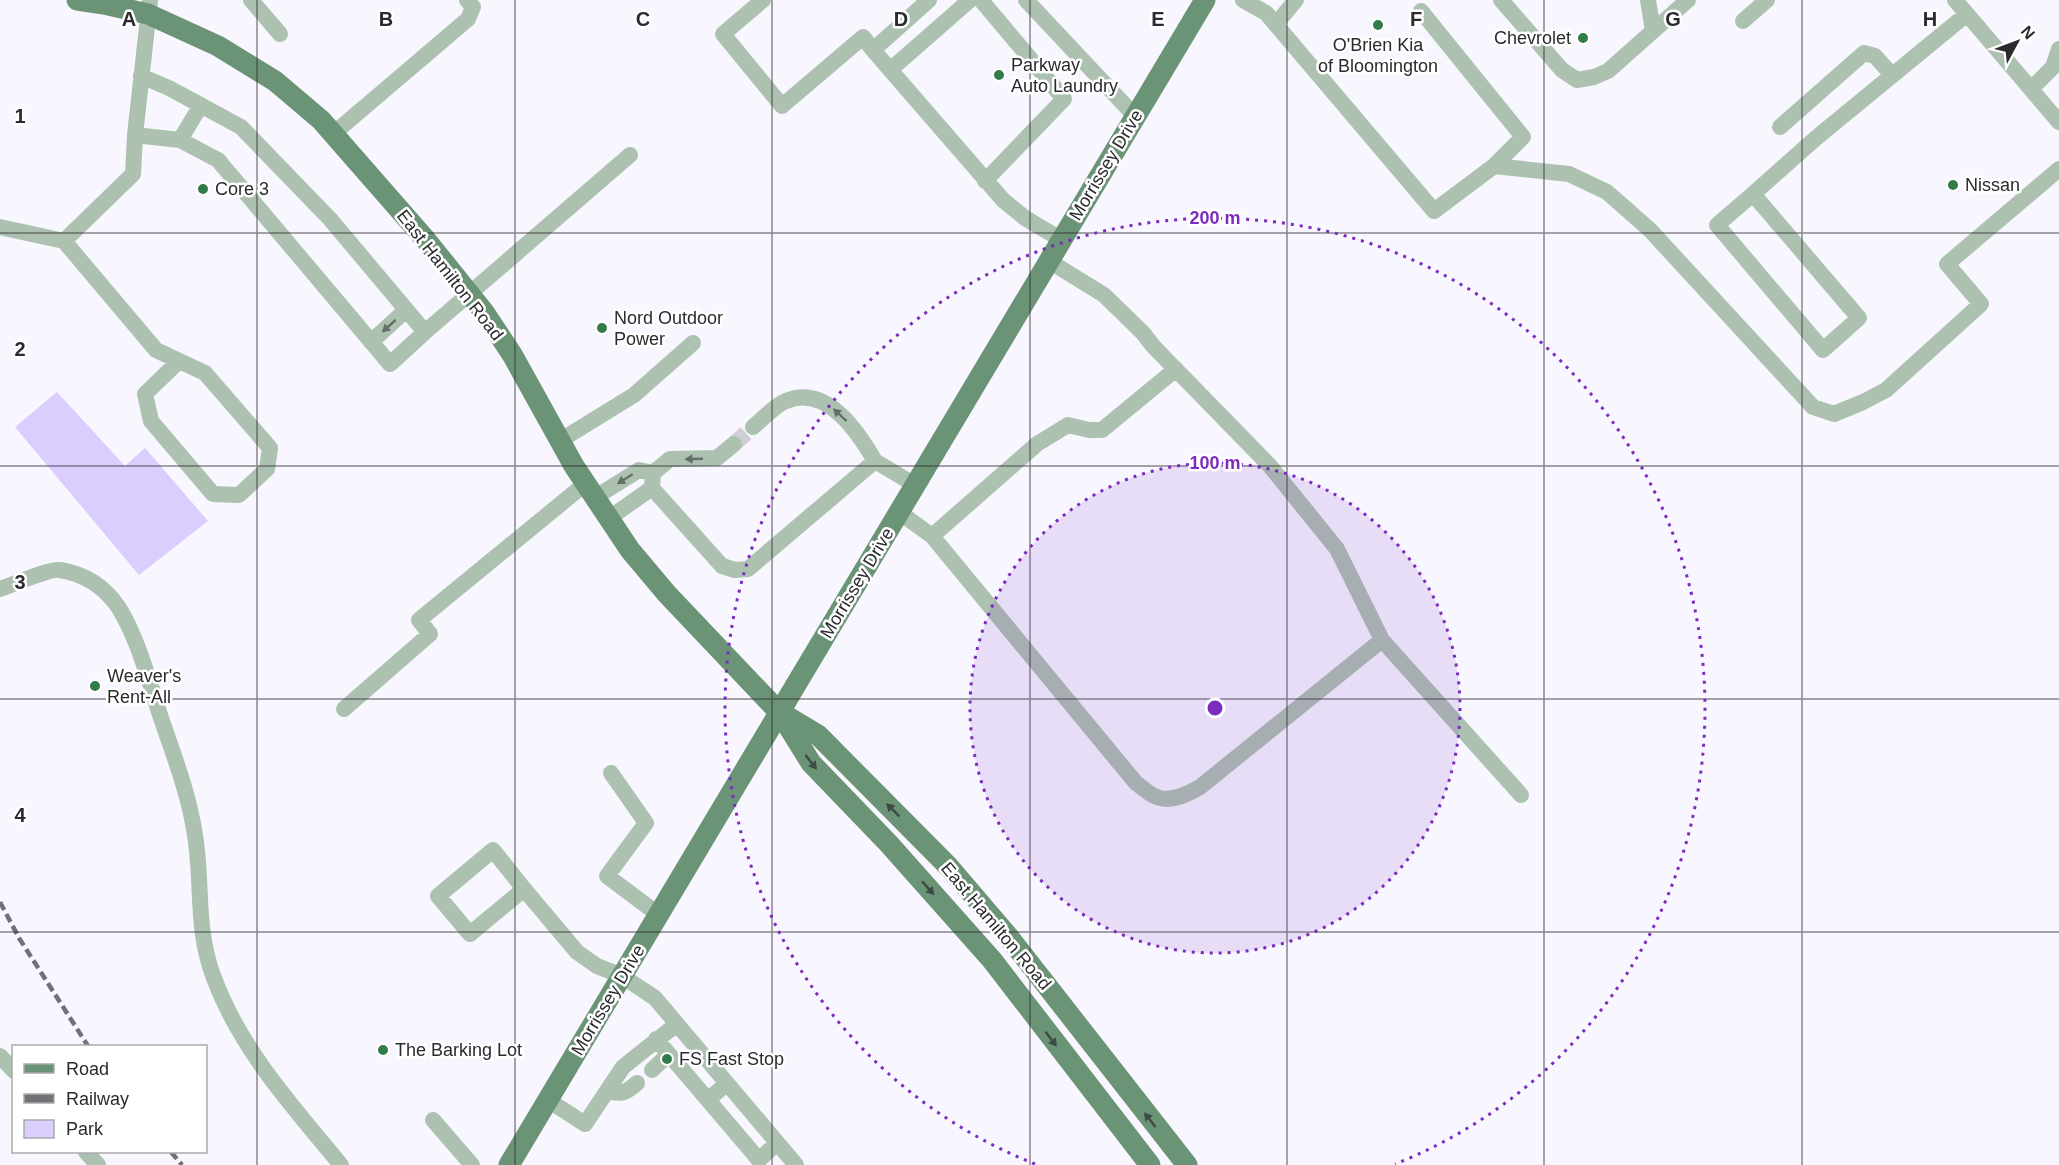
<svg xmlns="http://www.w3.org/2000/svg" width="2059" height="1165" font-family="Helvetica,sans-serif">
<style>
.green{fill:#dbcdfd}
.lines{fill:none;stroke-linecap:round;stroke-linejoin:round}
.minor-tunnel{stroke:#cfcdd5;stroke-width:16;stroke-dasharray:16 8;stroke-linecap:butt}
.minor{stroke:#acc1b0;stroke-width:16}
.major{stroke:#6b9375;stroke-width:21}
.rail{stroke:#737177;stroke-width:4.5;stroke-dasharray:9 4.5;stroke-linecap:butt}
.oneway{fill:#656e69}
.oneway2{fill:#3e4a44}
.grid{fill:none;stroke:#2b2a2f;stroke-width:1.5;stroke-opacity:0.55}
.ring{fill:none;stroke:#7b2cbf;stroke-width:3;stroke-dasharray:3 6}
.poi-dot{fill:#327c4a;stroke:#fff;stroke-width:2}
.labels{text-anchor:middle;stroke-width:5;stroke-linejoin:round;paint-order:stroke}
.poi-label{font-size:18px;fill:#2b2a2f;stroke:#fff;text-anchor:start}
.street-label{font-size:18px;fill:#2b2a2f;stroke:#fff}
.grid-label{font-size:20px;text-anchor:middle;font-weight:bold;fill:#2b2a2f;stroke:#fff;stroke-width:5;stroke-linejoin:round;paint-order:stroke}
.centre{fill:#7b2cbf;stroke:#fff;stroke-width:3}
.ring-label{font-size:18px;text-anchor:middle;font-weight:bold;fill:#7b2cbf;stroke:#fff;stroke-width:5;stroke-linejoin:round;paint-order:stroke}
</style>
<rect width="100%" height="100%" fill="#f8f6fe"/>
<path class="green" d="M57,392l68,74 20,-18 63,73 -69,54 -124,-148z"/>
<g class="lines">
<path class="minor-tunnel" d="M734,444l19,-17"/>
<path class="minor" d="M150,0l-15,135 -2,39 -69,67 92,109 49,23 65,75 -3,21 -28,26 -26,-1 -62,-73 -6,-27 34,-33
M251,0l29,34
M763,0l-40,34 59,72 81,-69 10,13
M929,0l-56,50 130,150 22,18 37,22
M981,0l83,99 -79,82
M1026,0l109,116
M1243,0l23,13 168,198 60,-45 75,8 38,18 43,38 163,177 21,7 29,-12 23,-12 95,-86 -34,-40 112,-95
M1501,0l61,70 15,10 17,-3 14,-6 80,-71
M1648,0l5,31
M1955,0l104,122
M1421,11l102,126 -29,29
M1743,21l24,-21
M1276,24l20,-24
M890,70l80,-70
M141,76l28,12 72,39 89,92 95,113 205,-177
M2031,89l22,-22 6,-18
M1780,127l84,-74 11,3 17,19
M333,134l135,-115 5,-12 -6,-7
M135,135l45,5 38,20 172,204 35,-32
M180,140l21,-35
M1753,194l-36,31 106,125 36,-32 -106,-124 63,-56 151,-124
M0,227l64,14
M1049,261l55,34 39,38 10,13 117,120 67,83 45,91 139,155
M371,342l35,-32
M753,427c10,-8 22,-22 33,-26 41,-17 72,31 89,60
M561,440l73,-45 59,-52
M653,473l17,-14 47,-1 17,-14
M652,488l70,78 13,4 13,-1 127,-108 40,24
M594,498l45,-28 14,3 -1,15 -44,31
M899,512l33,24 204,247c6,4 14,12 21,14 14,6 31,-3 43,-10l182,-147
M932,536l105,-92 31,-19 21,5h13l74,-61
M0,589c12,-4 50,-21 60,-19 25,4 45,17 59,38 20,33 30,74 42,110 13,38 28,77 34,117 8,50 0,94 19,143 26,71 80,130 127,187
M344,709l86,-75 -11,-14 166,-136
M611,773l35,50 -39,53 52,39
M524,889l-31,-39 -55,46 32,38 54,-45 53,63 20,14 25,10 33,22 141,167
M656,1039l52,61 19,-17
M0,1056l14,15
M652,1070l17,-16
M607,1091c14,4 19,2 30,-8
M548,1100l37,24 38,-57 54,-43
M708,1100l51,60 18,-17
M433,1120l39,45
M86,1152l12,13"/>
<path class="major" d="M77,0l27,4 44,10 70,32 57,35 46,39 105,120 58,72 29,44 61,110 56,84 37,44 113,119 31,50 78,81 103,116 158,205
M783,714l35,21 131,132 59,69 179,229
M509,1165l696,-1165"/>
<path class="rail" d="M0,902l19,36 69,108
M171,1152l11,13"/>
</g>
<defs><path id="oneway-solid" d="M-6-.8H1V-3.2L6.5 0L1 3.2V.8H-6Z" transform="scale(1.5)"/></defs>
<g class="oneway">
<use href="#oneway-solid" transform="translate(389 326) rotate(138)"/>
<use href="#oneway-solid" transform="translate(840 415) rotate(-137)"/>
<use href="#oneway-solid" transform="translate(694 459) rotate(178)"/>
<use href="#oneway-solid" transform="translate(625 479) rotate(148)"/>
</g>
<g class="oneway2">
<use href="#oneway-solid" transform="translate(811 762) rotate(52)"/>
<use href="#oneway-solid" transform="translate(893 810) rotate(-135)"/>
<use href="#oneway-solid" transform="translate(928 888) rotate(48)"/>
<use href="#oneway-solid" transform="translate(1051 1039) rotate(53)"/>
<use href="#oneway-solid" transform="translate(1150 1120) rotate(-128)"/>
</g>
<path class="grid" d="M257,0v1165M515,0v1165M772,0v1165M1030,0v1165M1287,0v1165M1544,0v1165M1802,0v1165M0,233h2059M0,466h2059M0,699h2059M0,932h2059"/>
<circle cx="1215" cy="708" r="245" fill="#7b2cbf" fill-opacity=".12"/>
<g class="ring">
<circle cx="1215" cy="708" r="245"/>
<path d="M1035 1164A490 490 0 1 1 1395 1164"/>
</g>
<g class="poi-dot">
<circle cx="1378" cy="25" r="6"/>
<circle cx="1583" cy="38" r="6"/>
<circle cx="999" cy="75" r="6"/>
<circle cx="1953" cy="185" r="6"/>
<circle cx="203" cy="189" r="6"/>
<circle cx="602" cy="328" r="6"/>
<circle cx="95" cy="686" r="6"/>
<circle cx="383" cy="1050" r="6"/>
<circle cx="667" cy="1059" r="6"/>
</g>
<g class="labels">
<g class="poi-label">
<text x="1571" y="44" text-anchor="end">Chevrolet</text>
<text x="1378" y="51" text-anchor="middle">O'Brien Kia<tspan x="1378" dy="21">of Bloomington</tspan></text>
<text x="1011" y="71">Parkway<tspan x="1011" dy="21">Auto Laundry</tspan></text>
<text x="1965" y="191">Nissan</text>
<text x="215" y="195">Core 3</text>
<text x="614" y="324">Nord Outdoor<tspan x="614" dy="21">Power</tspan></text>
<text x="107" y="682">Weaver's<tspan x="107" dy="21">Rent-All</tspan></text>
<text x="395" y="1056">The Barking Lot</text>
<text x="679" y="1065">FS Fast Stop</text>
</g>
<g class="street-label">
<text transform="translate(1106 165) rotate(-59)" y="6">Morrissey Drive</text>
<text transform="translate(450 275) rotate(52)" y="6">East Hamilton Road</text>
<text transform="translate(857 583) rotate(-59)" y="6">Morrissey Drive</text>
<text transform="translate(996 926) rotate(50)" y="6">East Hamilton Road</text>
<text transform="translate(608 1000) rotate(-59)" y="6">Morrissey Drive</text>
</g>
</g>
<g class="grid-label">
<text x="129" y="26">A</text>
<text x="386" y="26">B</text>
<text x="643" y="26">C</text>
<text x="901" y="26">D</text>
<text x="1158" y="26">E</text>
<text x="1416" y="26">F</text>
<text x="1673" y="26">G</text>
<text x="1930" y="26">H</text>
<text x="20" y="123">1</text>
<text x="20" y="356">2</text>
<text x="20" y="589">3</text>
<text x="20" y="822">4</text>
</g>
<circle cx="1215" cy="708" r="9" class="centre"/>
<g class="ring-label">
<text x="1215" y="224">200 m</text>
<text x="1215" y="469">100 m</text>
</g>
<rect x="12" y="1045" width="195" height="108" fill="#ffffff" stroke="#aaaaac" stroke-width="1.5"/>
<rect x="24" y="1064" width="30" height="9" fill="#6b9375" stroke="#aaaaac" stroke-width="1.5"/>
<text x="66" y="1075" font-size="18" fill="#2b2a2f">Road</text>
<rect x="24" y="1094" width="30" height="9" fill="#737177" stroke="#aaaaac" stroke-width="1.5"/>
<text x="66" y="1105" font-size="18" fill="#2b2a2f">Railway</text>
<rect x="24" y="1120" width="30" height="18" fill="#dbcdfd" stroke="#aaaaac" stroke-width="1.5"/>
<text x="66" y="1135" font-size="18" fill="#2b2a2f">Park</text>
<g transform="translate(2017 42) rotate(49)" stroke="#ffffff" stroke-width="4.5" paint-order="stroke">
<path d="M0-4.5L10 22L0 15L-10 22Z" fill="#2b2a2f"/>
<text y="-9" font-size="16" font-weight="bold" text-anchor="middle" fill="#2b2a2f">N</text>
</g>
</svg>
